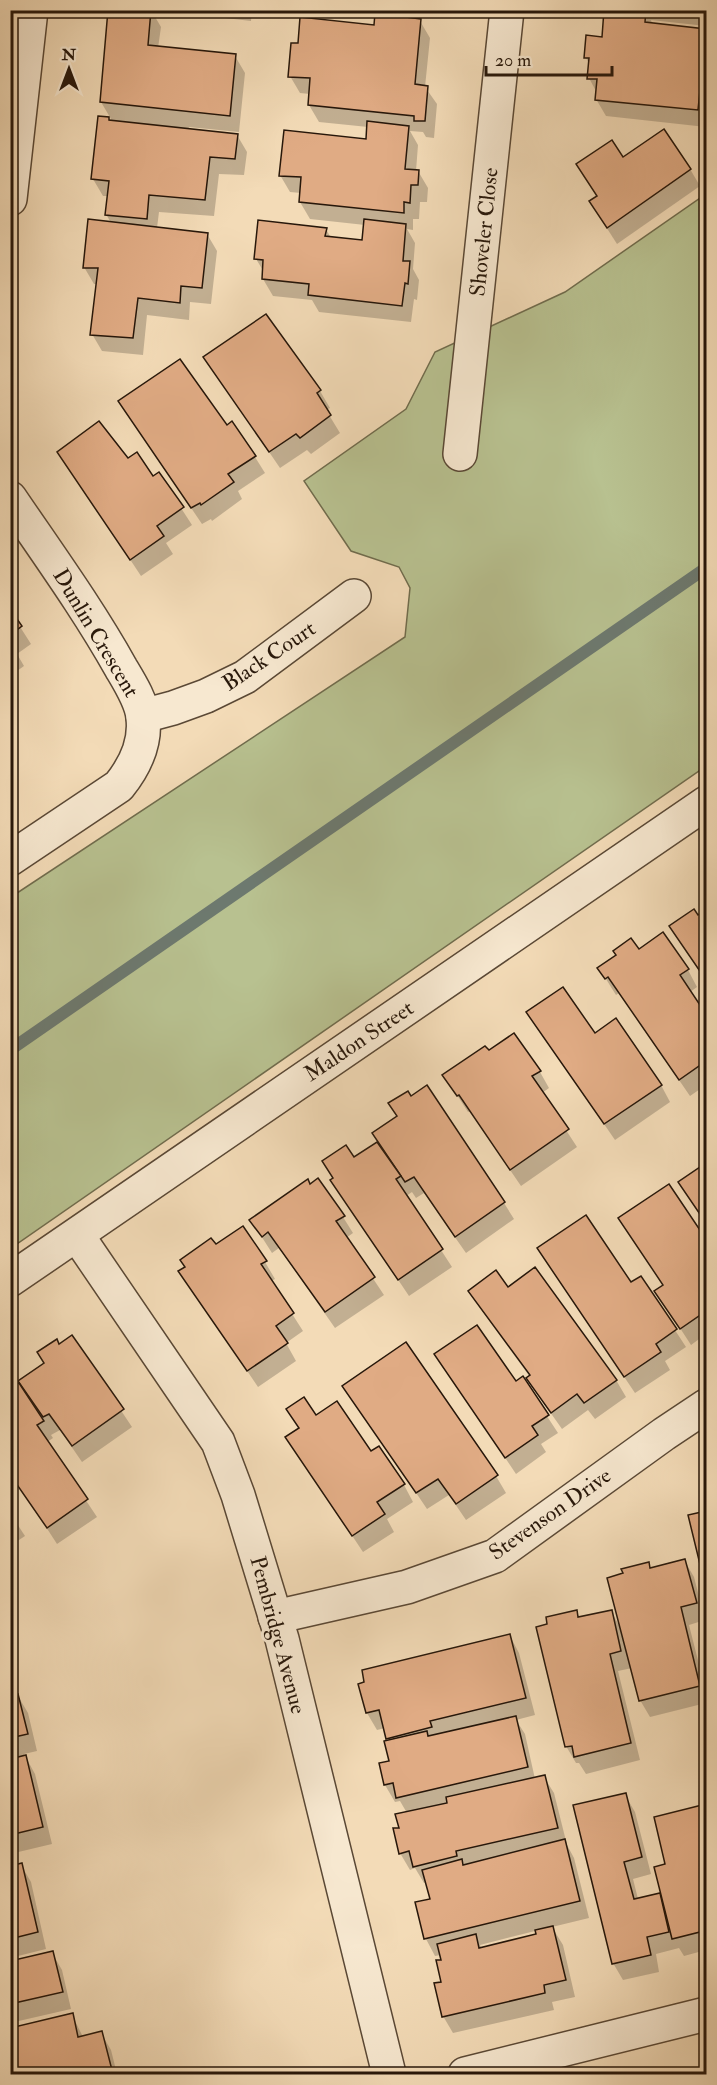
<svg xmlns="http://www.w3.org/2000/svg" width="717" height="2085" viewBox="0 0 717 2085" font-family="'IM FELL Double Pica',serif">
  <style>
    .green { fill: #b8c190; stroke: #706c4d; stroke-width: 1.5 }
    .shadow { fill: #0003; fill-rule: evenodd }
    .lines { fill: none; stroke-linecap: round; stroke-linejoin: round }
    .stream { stroke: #6d796f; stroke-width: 12 }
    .building { fill: #e0ab84; stroke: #27170a; stroke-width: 1.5 }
    .minor-casing { stroke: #5a4835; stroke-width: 36 }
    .minor { stroke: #f7e8d0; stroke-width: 33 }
    .labels { text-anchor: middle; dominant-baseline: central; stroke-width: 6; stroke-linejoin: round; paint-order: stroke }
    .street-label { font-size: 22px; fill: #27170a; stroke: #f7e8d0 }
  </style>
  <rect width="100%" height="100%" fill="#f3dbb7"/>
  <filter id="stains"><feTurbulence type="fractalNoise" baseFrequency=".00333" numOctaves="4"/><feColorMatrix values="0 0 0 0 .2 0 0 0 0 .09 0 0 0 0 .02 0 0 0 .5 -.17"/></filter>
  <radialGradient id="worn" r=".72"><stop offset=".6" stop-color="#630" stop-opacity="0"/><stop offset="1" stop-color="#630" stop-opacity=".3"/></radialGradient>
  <path class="green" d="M706 194V766L11 1248V897L405 637 410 588 399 567 351 551 304 481 406 409 435 352 565 292Z"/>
  <g class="shadow">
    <path d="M151 10 161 27 158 48 235 56 245 73 239 132 189 127 188 130 237 135 247 152 244 175 219 174 214 216 159 212 157 228 207 234 217 251 211 304 190 302 189 320 147 315 143 355 102 351 92 334 98 284H94L84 267 111 223 106 214 108 196H103L93 179 99 117 111 119 101 102Z"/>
    <path d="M156 10H252L251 21Z"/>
    <path d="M422 10H448V13Z"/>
    <path d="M600 10H706V26L651 20 653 25 706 30V127L606 116 596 99 597 93 589 78 590 65 586 58 587 36 603 39 605 19Z"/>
    <path d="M420 21 430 38 425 87 437 104 434 138 426 137 423 132 410 131 418 145 416 171H418L428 188 427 202H420L419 219H413V230L407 229 415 243 413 269 419 280 417 300 414 299 411 322 319 312 312 300 273 296 263 279 264 272 256 259 326 229 331 238 363 241 365 225 310 219 300 202 301 193 290 192 280 175 367 141 368 127 319 122 309 105 310 94 300 93 290 76 375 27Z"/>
    <path d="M623 160 690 169 700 186 617 244 601 219Z"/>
    <path d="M265 316 320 391 330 408 326 410 340 433 311 454 307 450 280 468 204 357Z"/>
    <path d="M130 418 226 427 255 457 265 473 238 491 242 499 212 521 211 519 202 524Z"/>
    <path d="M59 452 128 460 152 478 159 474 192 525 166 543 173 554 141 576Z"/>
    <path d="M10 611 31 644 17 654 24 666 10 676Z"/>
    <path d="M706 910V981L681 943 698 917Z"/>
    <path d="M638 951 688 970 697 987 690 992 706 1017V1085L690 1096 619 993 616 995 599 968Z"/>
    <path d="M528 1013 661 1085 670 1102 615 1140Z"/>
    <path d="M488 1053 540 1072 549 1088 542 1093 577 1147 521 1186 470 1111 468 1112 444 1075Z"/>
    <path d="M379 1143 504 1203 514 1219 466 1253 424 1193 416 1198 412 1192 406 1196 452 1267 409 1296 332 1181 354 1159Z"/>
    <path d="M706 1164V1223L680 1182Z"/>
    <path d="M669 1186 706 1241V1334L691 1345 656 1291 664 1286 620 1219Z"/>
    <path d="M343 1217 353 1233 346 1238 384 1295 335 1328 279 1248 272 1253 251 1220Z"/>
    <path d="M216 1246 265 1262 275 1279 271 1281 303 1331 286 1343 296 1361 258 1387 180 1272Z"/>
    <path d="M549 1265 631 1284 641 1278 686 1347 665 1361 670 1370 635 1393Z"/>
    <path d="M508 1289 616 1380 626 1397 595 1419 588 1410 562 1429 538 1395 528 1379 530 1377 480 1308 470 1291Z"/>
    <path d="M72 1337 132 1427 82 1462 60 1430 51 1435 53 1438 47 1442 97 1517 57 1544 13 1476 17 1474 12 1467 10 1469V1391L46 1364 59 1346Z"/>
    <path d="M436 1355 516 1383 522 1378 558 1433 541 1444 546 1452 516 1474Z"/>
    <path d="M344 1386 496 1476 506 1493 466 1520 449 1495 427 1509Z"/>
    <path d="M288 1410 316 1417 371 1453 404 1485 413 1502 387 1519 394 1532 363 1552 287 1438 300 1430Z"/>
    <path d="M10 1513 25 1536 10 1546Z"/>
    <path d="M706 1513V1583L690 1517Z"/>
    <path d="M684 1560 694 1577 705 1620 689 1625 706 1692V1703L650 1717 640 1700 632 1668 618 1671 640 1760 586 1774 579 1763H576L566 1746 549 1625 576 1611 580 1618 611 1611 620 1627 648 1564 651 1569Z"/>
    <path d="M510 1636 519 1653 535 1715 516 1720 525 1734 535 1779 544 1777 554 1793 567 1845 574 1858 589 1918 552 1927 563 1945 575 1997 552 2002 554 2010 453 2033 443 2016 441 1955 435 1956 426 1939 417 1903 432 1900 427 1882 424 1883 415 1868 410 1870 400 1853 401 1829 407 1813 400 1801 395 1802 385 1785 391 1762 389 1741 385 1728 377 1730 367 1713 360 1685ZM535 1931 538 1936 482 1949 480 1945Z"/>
    <path d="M10 1684 13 1697 18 1696 28 1713 37 1751 24 1754 35 1774 52 1844 10 1854Z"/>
    <path d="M625 1795 635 1812 651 1874 633 1879 638 1899 662 1893 667 1865 655 1818 706 1806V1950L684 1956 679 1948 656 1954 659 1972 623 1980 613 1963Z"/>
    <path d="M21 1865 31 1882 46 1949 10 1958V1868Z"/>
    <path d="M52 1953 62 1970 71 2009 10 2023V1963Z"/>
    <path d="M72 2015 83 2037 101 2033 111 2050 117 2074H10V2030Z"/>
  </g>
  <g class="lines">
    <path class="stream" d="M10 1050 706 568"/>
  </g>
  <g class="building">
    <path d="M108 10H151L148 45 236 54 230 116 100 102Z"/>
    <path d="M604 10H646L645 22 706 29V71H702L698 110 595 100 597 79H587L589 58H584L586 35 602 37Z"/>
    <path d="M375 13 421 19 415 84 428 86 425 121H414V116L308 105 310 78 288 77 291 43H298L300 17 374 25Z"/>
    <path d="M98 116 109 117V120L238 134 235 159 210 157 205 200 149 195 147 219 105 215 109 181 91 179Z"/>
    <path d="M367 121 409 126 405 169 419 170 418 185H411L410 203 404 202V213L299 202 301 177 279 176 284 130 366 139Z"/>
    <path d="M664 129 691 169 607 228 589 201 597 196 576 164 612 140 623 157Z"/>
    <path d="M88 219 208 233 202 288 181 286 180 303 138 298 133 338 90 335 98 268H83Z"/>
    <path d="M364 219 406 224 403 261H410L408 284 405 283 402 306 308 295 309 284 262 279 263 260 254 259 258 220 327 228 325 236 362 240Z"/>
    <path d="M266 314 321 390 317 393 331 415 300 438 296 434 269 452 203 357Z"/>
    <path d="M180 359 227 425 232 421 256 456 228 474 234 482 201 505 200 503 191 508 118 401Z"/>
    <path d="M99 421 128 458 137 452 153 476 159 472 184 507 157 526 164 536 130 560 57 452Z"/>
    <path d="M10 609 22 626 10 635Z"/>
    <path d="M694 909 698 915 706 909V980L669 926Z"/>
    <path d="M663 932 689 969 680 975 706 1014V1061L679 1080 608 977 605 979 597 968 616 955 613 951 631 938 639 949Z"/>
    <path d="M563 987 595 1033 616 1018 662 1085 604 1124 526 1012Z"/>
    <path d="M514 1033 541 1071 532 1076 569 1129 510 1170 459 1095 457 1096 442 1075 485 1046 489 1050Z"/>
    <path d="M427 1085 505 1202 455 1237 414 1177 405 1182 372 1133 397 1116 388 1103 408 1091 411 1096Z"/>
    <path d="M377 1142 401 1176 396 1179 443 1249 398 1280 330 1180 333 1178 322 1161 346 1145 354 1157Z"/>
    <path d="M706 1163V1223L678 1182Z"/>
    <path d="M318 1178 345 1216 336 1221 375 1277 325 1312 268 1232 262 1237 249 1220 308 1179 310 1184Z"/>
    <path d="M669 1184 706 1239V1311L680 1329 654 1291 663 1285 618 1218Z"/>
    <path d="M586 1215 631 1282 641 1276 677 1329 656 1344 661 1352 624 1377 537 1248Z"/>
    <path d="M243 1226 267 1261 261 1264 294 1313 276 1326 288 1343 247 1371 178 1271 185 1267 180 1260 211 1238 216 1244Z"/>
    <path d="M535 1267 617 1380 584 1403 577 1394 551 1413 526 1378 530 1375 468 1291 496 1270 508 1287Z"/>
    <path d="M477 1325 516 1381 523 1376 549 1415 532 1426 538 1435 505 1458 434 1354Z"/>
    <path d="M72 1335 124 1409 72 1446 49 1414 43 1417 18 1381 44 1363 37 1352 57 1339 59 1344Z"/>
    <path d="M406 1342 498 1475 456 1504 438 1479 416 1493 342 1386Z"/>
    <path d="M19 1383 44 1421 37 1425 88 1499 47 1528 11 1476 16 1473 10 1465V1389Z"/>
    <path d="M304 1397 316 1415 337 1401 371 1451 379 1446 405 1484 377 1502 385 1514 352 1536 285 1437 299 1428 286 1409Z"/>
    <path d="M706 1511V1589L688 1515Z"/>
    <path d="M685 1559 697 1603 681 1607 700 1686 639 1701 607 1578 623 1573 621 1569 649 1562 650 1568Z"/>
    <path d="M577 1610 578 1617 612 1610 621 1651 610 1654 631 1743 574 1757 572 1746 565 1747 536 1627 547 1624 546 1617Z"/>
    <path d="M510 1634 526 1698 430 1721 432 1727 386 1739 379 1710 366 1713 358 1684 364 1682 362 1670Z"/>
    <path d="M18 1694 28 1734 10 1738V1696Z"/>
    <path d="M516 1716 528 1767 396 1798 393 1783 384 1785 379 1763 389 1761 384 1741 427 1731 428 1736Z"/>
    <path d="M26 1755 43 1827 10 1835V1759Z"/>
    <path d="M545 1775 558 1828 456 1851 457 1856 413 1867 409 1851 399 1854 393 1828H399L395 1814 447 1803 446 1797Z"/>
    <path d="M626 1793 642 1857 624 1862 634 1899 660 1893 669 1932 647 1937 651 1955 612 1964 573 1805Z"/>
    <path d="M706 1804V1939L704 1931 672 1939 654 1867 665 1864 654 1817Z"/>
    <path d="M565 1839 580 1901 424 1939 415 1902 430 1899 422 1870 462 1859 463 1865Z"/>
    <path d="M22 1863 38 1932 10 1939V1866Z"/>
    <path d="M553 1926 566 1980 544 1985 545 1993 442 2017 434 1983 441 1982 436 1960H441L437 1944 476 1934 479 1948 536 1934 535 1930Z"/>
    <path d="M53 1951 63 1992 10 2004V1961Z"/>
    <path d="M73 2013 78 2037 102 2031 113 2074H10V2028Z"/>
  </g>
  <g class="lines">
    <g class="minor-casing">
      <g id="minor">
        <path d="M10 199 31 10"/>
        <path d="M460 454 507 10"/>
        <path d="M10 498C48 554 88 609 121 668 130 683 142 702 143 718 146 744 135 766 119 786L10 859"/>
        <path d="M143 716 173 708 206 696 245 677 354 596"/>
        <path d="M77 1235 218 1442 238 1495 282 1639 389 2074"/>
        <path d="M10 1280 706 803"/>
        <path d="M275 1617 407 1587 495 1556 664 1434 706 1406"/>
        <path d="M465 2074 706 2014"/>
      </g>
    </g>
    <use href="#minor" class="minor"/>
  </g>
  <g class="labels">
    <g class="street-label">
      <text transform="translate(484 232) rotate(-84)">Shoveler Close</text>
      <text transform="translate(96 633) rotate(59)">Dunlin Crescent</text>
      <text transform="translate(269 656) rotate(-34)">Black Court</text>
      <text transform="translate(359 1041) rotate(-34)">Maldon Street</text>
      <text transform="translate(550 1514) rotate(-35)">Stevenson Drive</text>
      <text transform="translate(278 1635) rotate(75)">Pembridge Avenue</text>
    </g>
  </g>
  <rect width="717" height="2085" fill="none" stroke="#f3dbb7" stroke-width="36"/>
  <rect x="12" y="12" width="693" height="2061" fill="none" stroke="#27170a" stroke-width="3"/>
  <rect x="18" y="18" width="681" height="2049" fill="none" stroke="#27170a" stroke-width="1.5"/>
  <g transform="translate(69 69)" stroke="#f7e8d0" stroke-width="4.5" paint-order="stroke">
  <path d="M0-4.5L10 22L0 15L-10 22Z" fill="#27170a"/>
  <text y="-9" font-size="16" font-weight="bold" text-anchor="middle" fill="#27170a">N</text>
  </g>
  <path d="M486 66v9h126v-9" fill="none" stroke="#27170a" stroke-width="3"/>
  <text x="495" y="66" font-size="18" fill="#27170a" stroke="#f7e8d0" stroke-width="4.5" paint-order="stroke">20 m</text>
  <rect width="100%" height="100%" filter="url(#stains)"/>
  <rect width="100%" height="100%" fill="url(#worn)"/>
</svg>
